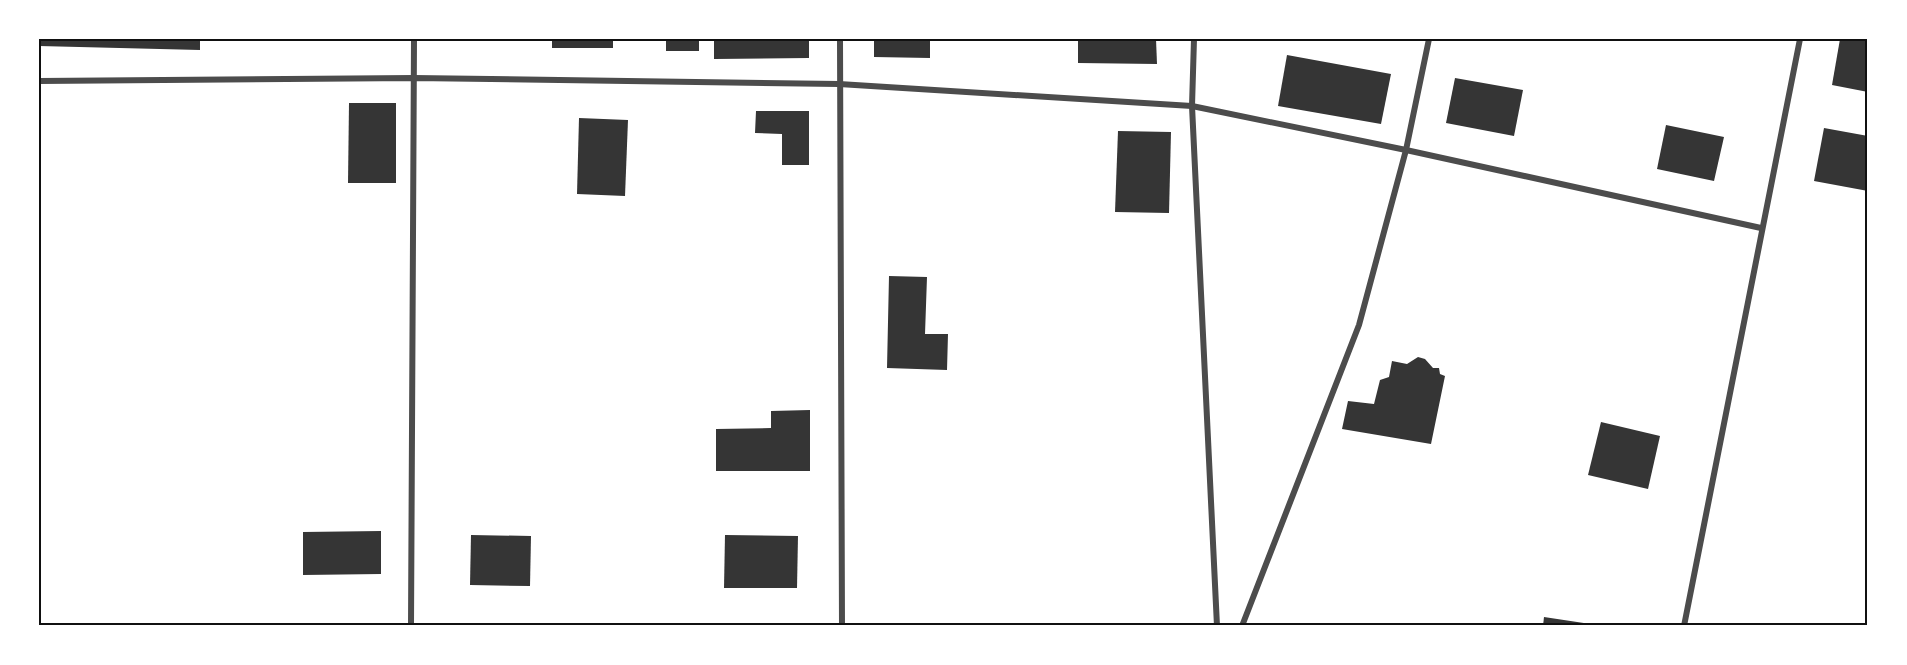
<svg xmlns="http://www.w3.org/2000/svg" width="1907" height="665" viewBox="0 0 1907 665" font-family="Commissioner,sans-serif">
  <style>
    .building { fill: #353535 }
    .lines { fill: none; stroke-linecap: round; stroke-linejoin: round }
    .minor { stroke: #4c4c4c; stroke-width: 6 }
    .neatline { fill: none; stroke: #111; stroke-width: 2 }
  </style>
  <rect width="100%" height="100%" fill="#fff"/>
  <g class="building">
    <path d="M39 39H200V50L39 46Z"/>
    <rect x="552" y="39" width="61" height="9"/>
    <rect x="666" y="39" width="33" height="12"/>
    <path d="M714 39H809V58L714 59Z"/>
    <path d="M874 39H930V58L874 57Z"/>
    <path d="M1078 39H1156L1157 64 1078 63Z"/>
    <path d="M1840 39H1868V92L1832 85Z"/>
    <path d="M1287 55 1391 74 1381 124 1278 106Z"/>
    <path d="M1455 78 1523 90 1514 136 1446 123Z"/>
    <path d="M349 103H396V183H348Z"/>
    <path d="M756 111H809V165H782V134L755 133Z"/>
    <path d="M579 118 628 120 625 196 577 194Z"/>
    <path d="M1666 125 1724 137 1714 181 1657 169Z"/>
    <path d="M1824 128 1868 136V191L1814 181Z"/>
    <path d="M1118 131 1171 132 1169 213 1115 212Z"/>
    <path d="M889 276 927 277 925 334H948L947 370 887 368Z"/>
    <path d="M1418 357 1425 359 1433 368H1439L1440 374 1445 376 1431 444 1342 429 1348 401 1374 404 1380 380 1389 377 1392 361 1407 364Z"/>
    <path d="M810 410V471H716V429L771 428V411Z"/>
    <path d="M1601 422 1660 436 1648 489 1588 475Z"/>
    <path d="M381 531V574L303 575V532Z"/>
    <path d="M471 535 531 536 530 586 470 585Z"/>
    <path d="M725 535 798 536 797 588H724Z"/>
    <path d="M1544 617 1597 625V626H1543Z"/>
  </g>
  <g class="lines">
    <g class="minor">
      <path d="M840 39 842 626"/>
      <path d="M1194 39 1192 106 1217 626"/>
      <path d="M39 81 414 78 839 84 1192 106 1406 150 1761 228"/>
      <path d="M411 626 414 39"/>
      <path d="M1242 626 1359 325 1406 150 1429 39"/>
      <path d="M1684 626 1800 39"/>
    </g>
  </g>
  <rect width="1907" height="665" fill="none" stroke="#ffffff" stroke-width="81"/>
  <rect x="40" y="40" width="1826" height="584" class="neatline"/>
</svg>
